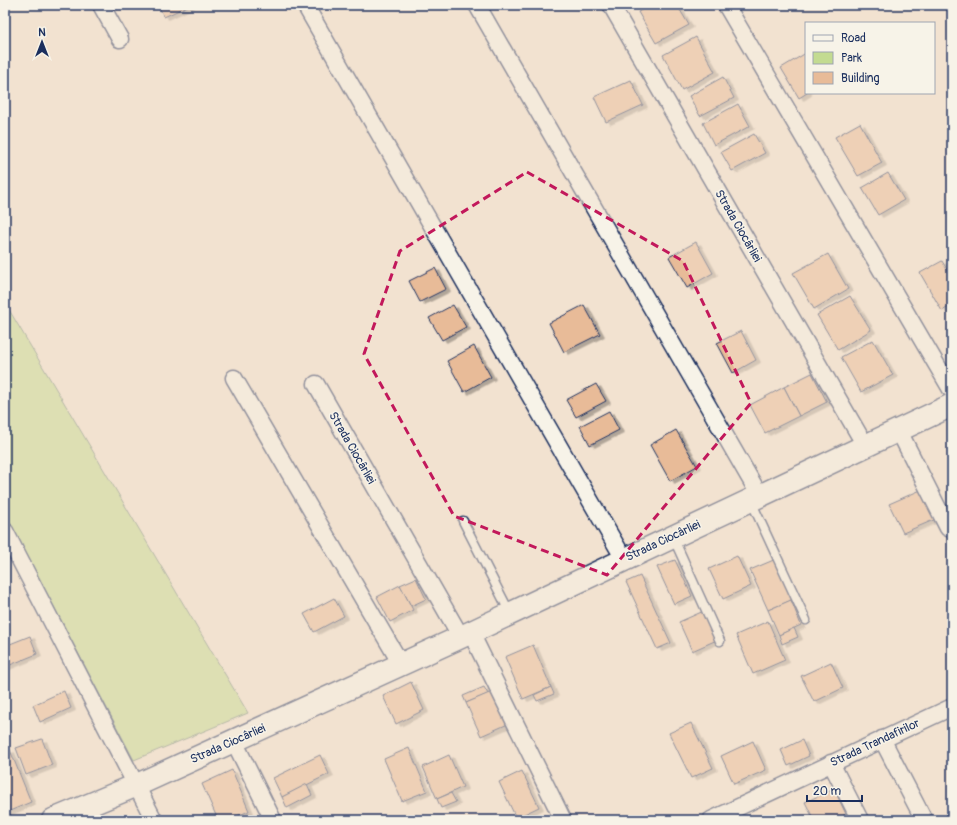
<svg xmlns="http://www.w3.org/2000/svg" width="957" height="825" viewBox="0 0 957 825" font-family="Pangolin,sans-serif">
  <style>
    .green { fill: #c3db91; stroke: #6f8578 }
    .building { fill: #e8bb98; stroke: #1b2f5e; filter: url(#shadow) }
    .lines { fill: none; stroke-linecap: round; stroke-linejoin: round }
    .lane-casing { stroke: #1b2f5e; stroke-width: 11 }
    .street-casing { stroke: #1b2f5e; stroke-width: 19 }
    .secondary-casing { stroke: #1b2f5e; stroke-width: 25 }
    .lane { stroke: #f7f3e8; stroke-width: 8 }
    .street { stroke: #f7f3e8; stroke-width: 16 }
    .secondary { stroke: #f7f3e8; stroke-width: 22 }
    .marked { fill: none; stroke: #c2185b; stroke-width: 3; stroke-dasharray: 8 5; stroke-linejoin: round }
    .labels { text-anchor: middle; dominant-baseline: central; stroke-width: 3; stroke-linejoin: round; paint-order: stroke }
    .street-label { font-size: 12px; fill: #1b2f5e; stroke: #f7f3e8 }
  </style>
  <defs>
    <filter id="shadow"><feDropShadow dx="4.5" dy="2.5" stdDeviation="0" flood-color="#0004"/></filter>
  </defs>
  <rect width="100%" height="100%" fill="#f2e2d0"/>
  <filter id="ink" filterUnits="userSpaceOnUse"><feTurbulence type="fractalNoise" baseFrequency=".025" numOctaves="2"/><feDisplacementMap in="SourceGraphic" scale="8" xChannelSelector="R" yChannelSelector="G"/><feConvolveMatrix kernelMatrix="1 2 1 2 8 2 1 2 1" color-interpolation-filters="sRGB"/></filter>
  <g filter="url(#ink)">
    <path class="green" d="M5 303 248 713 134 760 5 513Z"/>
    <g class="building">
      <path d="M158 5H190L164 17Z"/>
      <path d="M650 5H677L689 25 656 43 638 12Z"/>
      <path d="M696 37 715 72 682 90 663 55Z"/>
      <path d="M806 53 807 93 799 98 781 68Z"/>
      <path d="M723 77 734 98 700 116 689 96Z"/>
      <path d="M631 80 643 105 606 122 594 97Z"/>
      <path d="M738 104 750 126 714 145 703 123Z"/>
      <path d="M860 123 882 163 858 176 835 137Z"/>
      <path d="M754 134 765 153 732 171 721 152Z"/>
      <path d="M888 173 904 200 878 215 862 188Z"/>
      <path d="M696 242 713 273 687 288 669 257Z"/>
      <path d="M828 254 848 289 814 309 793 273Z"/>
      <path d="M942 261 952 278V305L942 311 920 273Z"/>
      <path d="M435 268 446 289 420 302 409 281Z"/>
      <path d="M850 296 871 330 838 350 817 315Z"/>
      <path d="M453 305 466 327 442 340 429 318Z"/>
      <path d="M584 305 600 334 564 352 549 323Z"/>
      <path d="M741 331 756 360 733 373 717 343Z"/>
      <path d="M873 340 893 375 861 392 841 357Z"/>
      <path d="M474 346 491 377 464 392 447 361Z"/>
      <path d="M812 373 827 402 799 416 784 387Z"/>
      <path d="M596 384 606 401 576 417 566 400Z"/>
      <path d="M784 387 799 416 765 433 750 405Z"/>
      <path d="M609 411 619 430 590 445 580 426Z"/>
      <path d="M676 430 697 466 670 481 650 445Z"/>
      <path d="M923 489 936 519 903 533 889 504Z"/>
      <path d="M737 556 751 586 723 599 709 569Z"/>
      <path d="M776 559 794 599 768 610 750 570Z"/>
      <path d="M675 560 692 596 674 604 657 567Z"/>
      <path d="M640 576 671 643 657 649 626 582Z"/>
      <path d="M416 578 426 599 411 606 400 585Z"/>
      <path d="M400 585 413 610 390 622 377 597Z"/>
      <path d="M334 598 344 616 314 632 304 614Z"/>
      <path d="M791 600 801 625 779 635 768 610Z"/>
      <path d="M706 610 719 639 692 651 679 622Z"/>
      <path d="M768 621 785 660 753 674 736 635Z"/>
      <path d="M794 628 798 637 782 644 779 635Z"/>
      <path d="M30 636 37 654 5 667V646Z"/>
      <path d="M533 645 551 687 523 699 505 657Z"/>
      <path d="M831 662 843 688 814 702 801 676Z"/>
      <path d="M411 682 424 710 396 724 383 696Z"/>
      <path d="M484 687 488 694 466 703 463 696Z"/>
      <path d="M551 687 554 694 537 701 534 695Z"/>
      <path d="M64 691 71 708 40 722 33 705Z"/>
      <path d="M494 691 508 724 481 736 466 703Z"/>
      <path d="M691 723 713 768 691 778 669 733Z"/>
      <path d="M42 739 52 765 26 775 16 748Z"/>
      <path d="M802 740 809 756 788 766 781 750Z"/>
      <path d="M753 741 766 770 734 784 721 756Z"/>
      <path d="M409 748 427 791 402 801 384 759Z"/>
      <path d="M10 750 31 802 5 813V752Z"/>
      <path d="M320 755 329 774 282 797 273 778Z"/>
      <path d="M449 755 463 787 437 799 423 767Z"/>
      <path d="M232 770 249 811 227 820H218L202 784Z"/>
      <path d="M522 771 539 807 516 818 499 782Z"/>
      <path d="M307 784 312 795 287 808 282 797Z"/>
      <path d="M834 789 846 814 834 820H814L805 802Z"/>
      <path d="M451 793 456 802 441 808 437 799Z"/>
    </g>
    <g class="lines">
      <g class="lane-casing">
        <g id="lane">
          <path d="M751 501 806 620"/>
          <path d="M463 521 510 613"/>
          <path d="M673 537 720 641"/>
        </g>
      </g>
      <g class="street-casing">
        <g id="street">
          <path d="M101 5 120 39"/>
          <path d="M305 5 624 559"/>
          <path d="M477 5 760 496"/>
          <path d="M611 5 866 447"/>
          <path d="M726 5 952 391"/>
          <path d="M234 378 401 664"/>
          <path d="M316 384 461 637"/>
          <path d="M899 431 948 528"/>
          <path d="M5 531 154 820"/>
          <path d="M471 633 563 820"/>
          <path d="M882 739 924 820"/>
          <path d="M234 741 273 820"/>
          <path d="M831 763 860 820"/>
          <path d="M711 820 952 707"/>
        </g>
      </g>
      <g class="secondary-casing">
        <path id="secondary" d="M53 820 137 785 461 637 952 405"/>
      </g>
      <use href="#lane" class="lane"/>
      <use href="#street" class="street"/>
      <use href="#secondary" class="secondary"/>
    </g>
  </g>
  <path d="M0 0H957V825H0ZM527 172 683 261 751 403 607 575 454 516 364 354 400 251Z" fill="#f2e2d0" fill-opacity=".55" fill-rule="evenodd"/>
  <path class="marked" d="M527 172 683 261 751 403 607 575 454 516 364 354 400 251Z"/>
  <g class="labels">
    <g class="street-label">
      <text transform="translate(738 226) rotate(60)">Strada Ciocârliei</text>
      <text transform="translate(352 448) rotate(60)">Strada Ciocârliei</text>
      <text transform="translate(663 541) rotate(-25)">Strada Ciocârliei</text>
      <text transform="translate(875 743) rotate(-25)">Strada Trandafirilor</text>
      <text transform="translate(228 744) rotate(-24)">Strada Ciocârliei</text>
    </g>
  </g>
  <rect width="957" height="825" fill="none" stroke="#f7f3e8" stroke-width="20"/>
  <rect x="10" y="10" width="937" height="805" fill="none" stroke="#1b2f5e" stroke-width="1.5" filter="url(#ink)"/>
  <rect x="805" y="22" width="130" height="72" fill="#f7f3e8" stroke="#9fa5b1"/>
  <rect x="813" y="35" width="20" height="6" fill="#f7f3e8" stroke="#9fa5b1"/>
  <text x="841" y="42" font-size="12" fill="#1b2f5e">Road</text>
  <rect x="813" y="52" width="20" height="12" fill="#c3db91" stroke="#9fa5b1"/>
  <text x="841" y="62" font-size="12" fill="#1b2f5e">Park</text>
  <rect x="813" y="72" width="20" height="12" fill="#e8bb98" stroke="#9fa5b1"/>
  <text x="841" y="82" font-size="12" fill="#1b2f5e">Building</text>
  <g transform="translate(42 42)" stroke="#f7f3e8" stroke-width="3" paint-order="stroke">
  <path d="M0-3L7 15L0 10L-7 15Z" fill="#1b2f5e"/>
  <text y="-6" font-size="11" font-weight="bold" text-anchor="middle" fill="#1b2f5e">N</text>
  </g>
  <path d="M807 795v6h55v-6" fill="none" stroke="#1b2f5e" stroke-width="2"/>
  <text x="813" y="795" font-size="12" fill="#1b2f5e" stroke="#f7f3e8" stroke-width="3" paint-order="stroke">20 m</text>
</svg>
